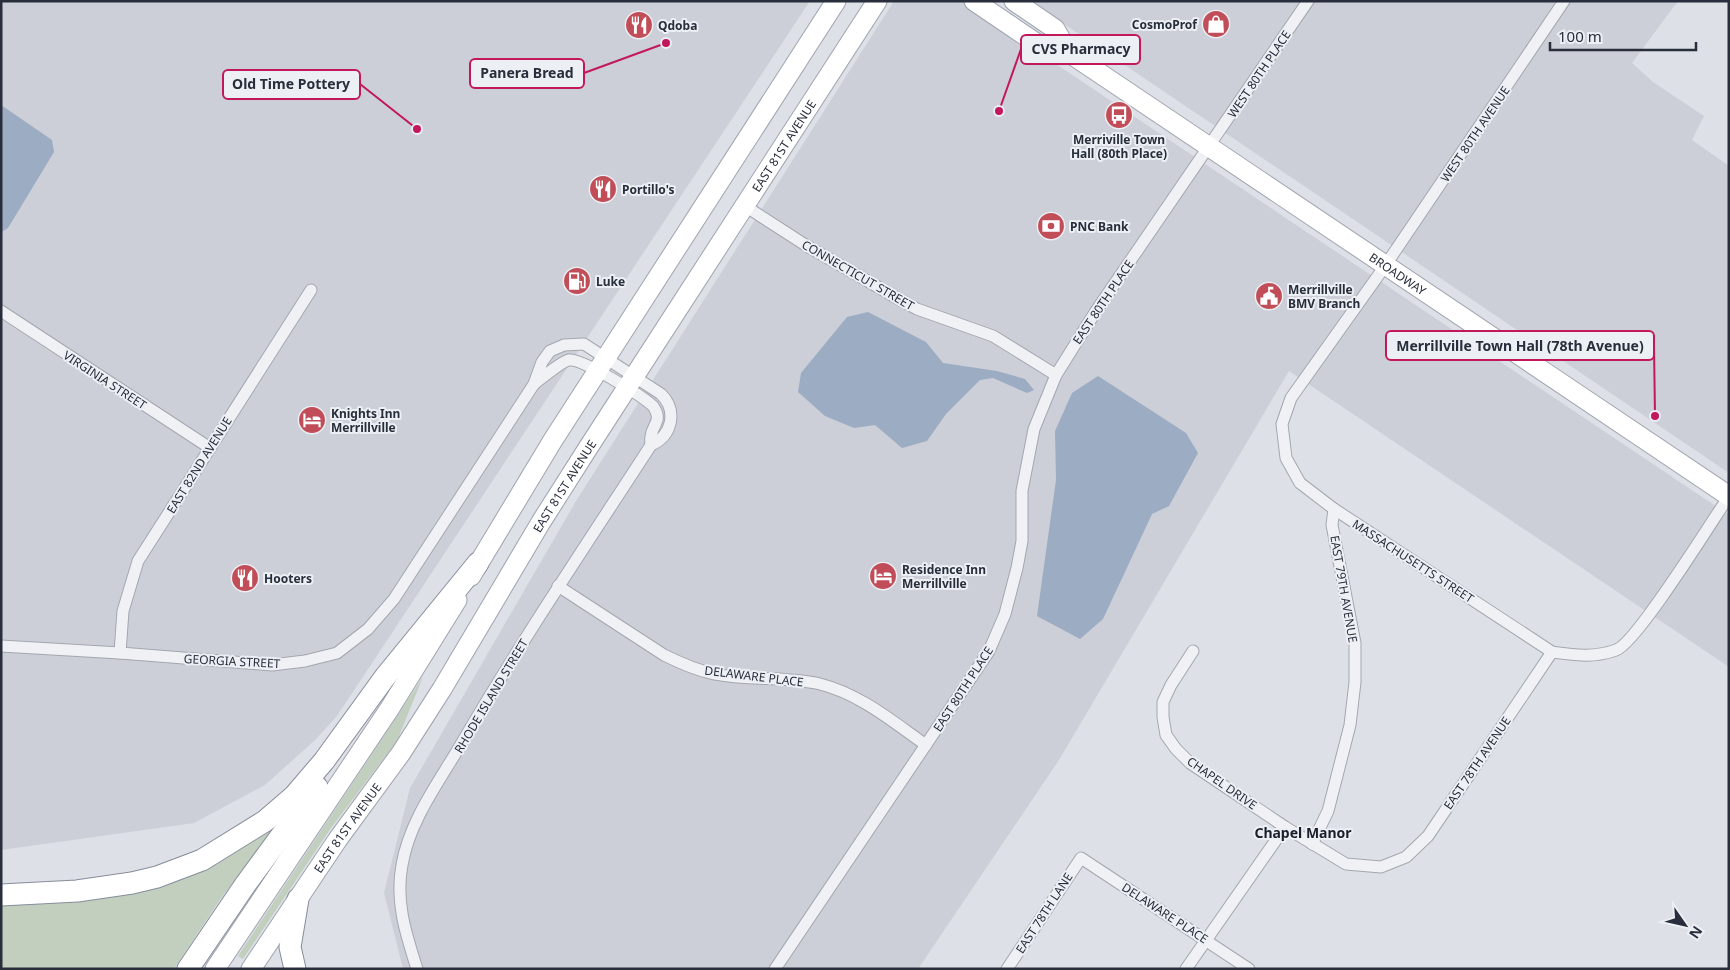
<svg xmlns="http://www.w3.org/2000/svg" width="1730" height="970" viewBox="0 0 1730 970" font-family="'Noto Sans',sans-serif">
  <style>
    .built { fill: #cccfd7 }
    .green { fill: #c2cfbf }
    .water { fill: #9bacc3 }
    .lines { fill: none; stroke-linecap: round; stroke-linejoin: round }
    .minor-casing { stroke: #a3a7af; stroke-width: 13 }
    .primary-casing { stroke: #9ea4b0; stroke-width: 21 }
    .motorway-casing { stroke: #868d9b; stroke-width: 23 }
    .minor { stroke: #f0f1f4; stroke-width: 11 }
    .primary { stroke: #fff; stroke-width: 19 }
    .motorway { stroke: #fff; stroke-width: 21 }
    .labels { text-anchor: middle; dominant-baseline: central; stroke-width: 4; stroke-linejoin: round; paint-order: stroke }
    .poi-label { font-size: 12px; font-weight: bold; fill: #282e3b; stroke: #eceff4; text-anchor: start }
    .street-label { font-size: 12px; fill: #282e3b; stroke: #eceff4 }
    .neighbourhood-label { font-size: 14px; font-weight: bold; fill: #1b1f2b; stroke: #eceff4 }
    .leader { fill: none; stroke: #c2185b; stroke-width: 2 }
    .callout-dot { fill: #c2185b; stroke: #eceff4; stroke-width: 2 }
    .callout { fill: #eceff4; stroke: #c2185b; stroke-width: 2 }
    .callout-label { font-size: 14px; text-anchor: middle; font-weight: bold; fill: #282e3b }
  </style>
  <rect width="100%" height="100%" fill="#dde0e6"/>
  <g class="built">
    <path d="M1 1H810L337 716 315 740 265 785 194 823 1 850Z"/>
    <path d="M894 1H962L1729 515V667L1289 371 1059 760 918 969H403L384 893 410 788 576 501Z"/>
    <path d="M1030 1H1678L1632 63 1653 82 1704 116 1692 140 1729 166V473Z"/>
  </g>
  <g class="green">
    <path d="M423 677 397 741 331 828 243 959 238 956Z"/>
    <path d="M267 827 271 832 219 901 174 969H1V902L91 895Z"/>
  </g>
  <g class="water">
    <path d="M1 105 52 140 54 152 8 228 1 232Z"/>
    <path d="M868 312 926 342 943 363 997 371 1025 379 1034 390 1027 393 993 378 980 380 946 414 927 441 902 448 875 425 854 428 825 416 798 392 801 373 847 317Z"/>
    <path d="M1098 376 1186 433 1198 453 1169 506 1152 514 1103 619 1080 639 1037 616 1056 480 1055 431 1072 393Z"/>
  </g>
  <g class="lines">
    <g class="minor-casing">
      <g id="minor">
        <path d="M745 206 807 246 904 302 917 309 993 336 1056 375"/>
        <path d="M1 311 210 448"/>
        <path d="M534 384C542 378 562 361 569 360 582 358 642 396 653 406 663 421 653 423 651 436 650 439 651 442 651 445"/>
        <path d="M558 586 664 655C680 663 696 670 714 674 749 681 785 676 820 684 860 694 893 722 926 745"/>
        <path d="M1 646 120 653 272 665 305 661 337 653 368 629 394 599 534 384 542 362 550 351 564 345 584 344 661 394C678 411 672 436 651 445 586 545 520 643 460 746 438 783 409 822 402 865 395 902 406 934 417 969"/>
        <path d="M1193 651 1171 685 1163 702V717L1166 735 1176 749 1190 763 1285 827 1346 864 1381 867 1406 857 1428 836 1552 652C1574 655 1595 658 1616 650 1636 644 1712 521 1729 496"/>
        <path d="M1552 652 1334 509 1300 483 1286 458 1282 424 1291 398 1385 266 1564 1"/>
        <path d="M120 653 123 611 138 561 311 290"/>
        <path d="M1312 844 1328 811 1350 725 1355 682V643L1332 525 1334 509"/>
        <path d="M775 969 989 651 1005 614 1017 568 1022 541V491L1034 429 1056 375 1096 311 1308 1"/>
        <path d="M1007 969 1081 858 1249 969"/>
        <path d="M1186 969 1285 827"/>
      </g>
    </g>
    <g class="primary-casing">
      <g id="primary">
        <path id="s1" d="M974 1 1042 47 1068 52 1729 496"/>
        <path d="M1014 1 1055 29 1068 52"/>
        <path d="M471 576 553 440 836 1"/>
        <path d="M215 969 390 708 457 600"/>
        <path id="s2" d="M251 969 338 839 401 753 442 689 541 522 588 448 877 1"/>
      </g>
    </g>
    <g class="motorway-casing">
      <g id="motorway">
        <path d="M1 895 77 891 132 883 157 877 202 860 265 821 294 796 324 761 385 677 478 563"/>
        <path d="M188 969 245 885 317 787"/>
        <path d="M295 969 290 947 298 899"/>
      </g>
    </g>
    <use href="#minor" class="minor"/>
    <use href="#primary" class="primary"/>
    <use href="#motorway" class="motorway"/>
  </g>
  <defs>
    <g id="shop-disc" transform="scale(1.4375)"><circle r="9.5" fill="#c04d58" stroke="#eceff4"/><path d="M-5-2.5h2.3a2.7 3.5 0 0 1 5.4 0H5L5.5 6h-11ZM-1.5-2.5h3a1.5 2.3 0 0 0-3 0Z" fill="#fff"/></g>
    <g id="restaurant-disc" transform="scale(1.4375)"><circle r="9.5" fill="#c04d58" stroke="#eceff4"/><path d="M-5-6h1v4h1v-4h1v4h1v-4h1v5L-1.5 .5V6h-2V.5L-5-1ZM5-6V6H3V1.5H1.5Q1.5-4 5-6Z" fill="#fff"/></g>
    <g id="bus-disc" transform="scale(1.4375)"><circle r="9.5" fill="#c04d58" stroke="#eceff4"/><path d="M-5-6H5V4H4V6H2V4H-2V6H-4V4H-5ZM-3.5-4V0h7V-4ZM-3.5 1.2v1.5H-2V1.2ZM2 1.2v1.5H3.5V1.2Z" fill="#fff"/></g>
    <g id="bank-disc" transform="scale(1.4375)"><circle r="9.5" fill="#c04d58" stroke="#eceff4"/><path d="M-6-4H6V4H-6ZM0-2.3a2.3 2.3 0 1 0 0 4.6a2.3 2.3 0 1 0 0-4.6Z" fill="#fff"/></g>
    <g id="fuel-disc" transform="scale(1.4375)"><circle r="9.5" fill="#c04d58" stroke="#eceff4"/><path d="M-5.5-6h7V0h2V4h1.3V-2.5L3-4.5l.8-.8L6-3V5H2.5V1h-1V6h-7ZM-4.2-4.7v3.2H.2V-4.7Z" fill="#fff"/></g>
    <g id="civic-disc" transform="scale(1.4375)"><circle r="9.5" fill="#c04d58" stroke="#eceff4"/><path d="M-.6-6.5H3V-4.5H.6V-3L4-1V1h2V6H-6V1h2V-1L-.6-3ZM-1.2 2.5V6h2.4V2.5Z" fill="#fff"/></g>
    <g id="hotel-disc" transform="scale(1.4375)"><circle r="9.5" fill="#c04d58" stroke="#eceff4"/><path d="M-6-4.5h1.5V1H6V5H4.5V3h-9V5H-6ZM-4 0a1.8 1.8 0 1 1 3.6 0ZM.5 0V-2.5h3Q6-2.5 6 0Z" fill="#fff"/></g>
  </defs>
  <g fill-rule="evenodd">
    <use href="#shop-disc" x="1216" y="24"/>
    <use href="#restaurant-disc" x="639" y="25"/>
    <use href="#bus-disc" x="1119" y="115"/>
    <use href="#restaurant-disc" x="603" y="189"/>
    <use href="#bank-disc" x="1051" y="226"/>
    <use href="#fuel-disc" x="577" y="281"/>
    <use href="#civic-disc" x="1269" y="296"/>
    <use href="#hotel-disc" x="312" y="420"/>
    <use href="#hotel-disc" x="883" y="576"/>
    <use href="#restaurant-disc" x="245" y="578"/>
  </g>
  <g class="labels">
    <g class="poi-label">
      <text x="1197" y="24" text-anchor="end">CosmoProf</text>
      <text x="658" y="25">Qdoba</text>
      <text x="1119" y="139" text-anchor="middle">Merriville Town<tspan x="1119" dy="14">Hall (80th Place)</tspan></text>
      <text x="622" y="189">Portillo's</text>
      <text x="1070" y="226">PNC Bank</text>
      <text x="596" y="281">Luke</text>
      <text x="1288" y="289">Merrillville<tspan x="1288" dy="14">BMV Branch</tspan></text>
      <text x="331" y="413">Knights Inn<tspan x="331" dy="14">Merrillville</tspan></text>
      <text x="902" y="569">Residence Inn<tspan x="902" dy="14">Merrillville</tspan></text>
      <text x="264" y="578">Hooters</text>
    </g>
    <g class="street-label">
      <text transform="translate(1259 74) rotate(-56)">WEST 80TH PLACE</text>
      <text transform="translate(1475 134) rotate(-56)">WEST 80TH AVENUE</text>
      <text stroke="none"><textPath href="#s2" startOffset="981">EAST 81ST AVENUE</textPath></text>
      <text stroke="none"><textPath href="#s1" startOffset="506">BROADWAY</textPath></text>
      <text transform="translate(858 275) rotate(30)">CONNECTICUT STREET</text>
      <text transform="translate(1103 302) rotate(-56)">EAST 80TH PLACE</text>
      <text transform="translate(105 380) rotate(33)">VIRGINIA STREET</text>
      <text transform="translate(199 465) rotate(-58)">EAST 82ND AVENUE</text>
      <text stroke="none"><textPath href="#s2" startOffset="576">EAST 81ST AVENUE</textPath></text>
      <text transform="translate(1413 561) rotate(33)">MASSACHUSETTS STREET</text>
      <text transform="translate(1344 589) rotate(80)">EAST 79TH AVENUE</text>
      <text transform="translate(232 661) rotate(3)">GEORGIA STREET</text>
      <text transform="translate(754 676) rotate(7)">DELAWARE PLACE</text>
      <text transform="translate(963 689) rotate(-57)">EAST 80TH PLACE</text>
      <text transform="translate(491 696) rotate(-59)">RHODE ISLAND STREET</text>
      <text transform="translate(1477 763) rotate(-56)">EAST 78TH AVENUE</text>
      <text transform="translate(1222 783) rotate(35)">CHAPEL DRIVE</text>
      <text stroke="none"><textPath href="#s2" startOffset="171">EAST 81ST AVENUE</textPath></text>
      <text transform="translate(1044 913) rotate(-57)">EAST 78TH LANE</text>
      <text transform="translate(1165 913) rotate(33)">DELAWARE PLACE</text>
    </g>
    <g class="neighbourhood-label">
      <text x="1303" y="832">Chapel Manor</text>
    </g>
  </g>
  <path class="leader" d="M999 111L1021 49M666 43L584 73M417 129L360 84M1655 416L1654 346"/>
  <g class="callout-dot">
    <circle cx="999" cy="111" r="5"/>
    <circle cx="666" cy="43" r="5"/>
    <circle cx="417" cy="129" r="5"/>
    <circle cx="1655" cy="416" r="5"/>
  </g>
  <g class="callout">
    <rect x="1021" y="35" width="119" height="29" rx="5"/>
    <rect x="470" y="59" width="114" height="29" rx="5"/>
    <rect x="223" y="70" width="137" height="29" rx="5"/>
    <rect x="1386" y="331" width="268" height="29" rx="5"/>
  </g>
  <g class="callout-label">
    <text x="1081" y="54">CVS Pharmacy</text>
    <text x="527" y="78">Panera Bread</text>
    <text x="291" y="89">Old Time Pottery</text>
    <text x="1520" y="351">Merrillville Town Hall (78th Avenue)</text>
  </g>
  <rect width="1730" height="970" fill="none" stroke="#282e3b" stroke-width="5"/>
  <g transform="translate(1685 925) rotate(124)" stroke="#eceff4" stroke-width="4" paint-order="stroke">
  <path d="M0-4L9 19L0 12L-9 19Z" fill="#282e3b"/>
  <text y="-8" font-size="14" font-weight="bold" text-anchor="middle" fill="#282e3b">N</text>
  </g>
  <path d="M1550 42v8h146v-8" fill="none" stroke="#282e3b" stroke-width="2.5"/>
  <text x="1558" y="42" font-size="15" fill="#282e3b" stroke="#eceff4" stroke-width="4" paint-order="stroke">100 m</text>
</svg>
